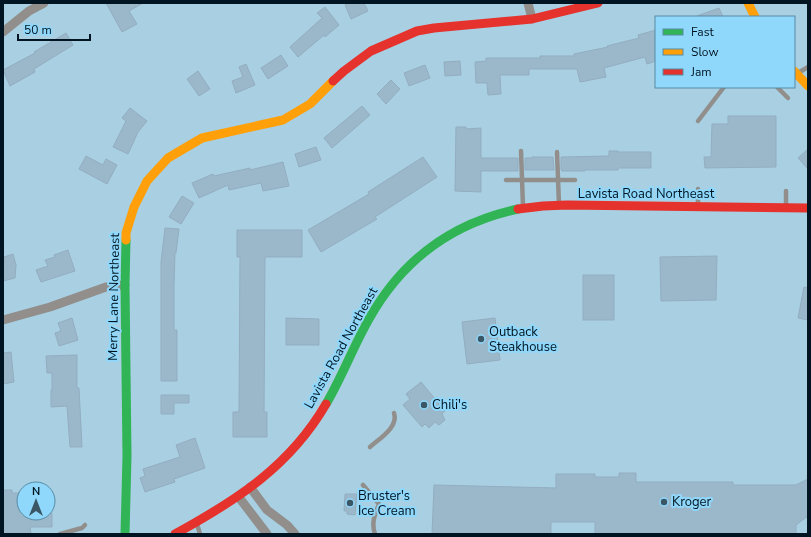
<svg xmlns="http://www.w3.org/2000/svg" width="811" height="537" viewBox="0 0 811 537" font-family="'Nunito Sans',sans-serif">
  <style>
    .building { fill: #9bb8cb; stroke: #93adbf }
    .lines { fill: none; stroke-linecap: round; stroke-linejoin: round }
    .lane { stroke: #918e8b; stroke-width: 4.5 }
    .street { stroke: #918e8b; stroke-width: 9 }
    .fast { stroke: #30b455; stroke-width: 9 }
    .slow { stroke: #ff9f0a; stroke-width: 9 }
    .jam { stroke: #e5322d; stroke-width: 9 }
    .poi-dot { fill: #3b5665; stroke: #90d8fb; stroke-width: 1.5 }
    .labels { text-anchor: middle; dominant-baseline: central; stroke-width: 4; stroke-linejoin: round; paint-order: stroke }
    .street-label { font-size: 13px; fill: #001521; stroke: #90d8fb }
    .poi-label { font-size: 13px; fill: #001521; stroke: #90d8fb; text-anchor: start }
  </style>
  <rect width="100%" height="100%" fill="#a8d0e2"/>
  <g class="building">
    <path d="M106 3H143L129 11 137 24 122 32Z"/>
    <path d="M350 3H364L368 11 351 19 345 5Z"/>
    <path d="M325 7 339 25 325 37 324 35 298 57 290 47 322 18 317 13Z"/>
    <path d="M719 8 723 17H698L697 16Z"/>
    <path d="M656 30V61L647 64 645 57 604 68 606 77 580 82 577 69H529V75H500L501 94 488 95 487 83H476L475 62 486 61V58H540V56H574V54L608 47 607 46 639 38 638 35Z"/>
    <path d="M66 33 73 45 34 69 35 72 10 86 3 70 35 53 34 52Z"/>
    <path d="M281 55 288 66 268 79 261 68Z"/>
    <path d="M460 61 461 75 445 76 444 62Z"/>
    <path d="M246 64 255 85 236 93 232 81 243 77 239 67Z"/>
    <path d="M425 65 430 78 409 86 404 73Z"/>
    <path d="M198 71 210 89 199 96 187 79Z"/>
    <path d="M391 80 400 89 386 104 377 94Z"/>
    <path d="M362 106 370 115 332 148 324 138Z"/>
    <path d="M130 108 147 121 138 132 128 154 113 147 126 121 122 118Z"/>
    <path d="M728 116H776V167L705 168 704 157H711L712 124H728Z"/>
    <path d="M456 127H466V129L481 128V158H518V171H481V192L455 191Z"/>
    <path d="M316 147 321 160 299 167 295 154Z"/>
    <path d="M808 149V169L798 158Z"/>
    <path d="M609 151H618V152H651V168H618V170H585V171H562L561 170V157L609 156Z"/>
    <path d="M86 156 103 165 106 159 117 165 107 184 79 169Z"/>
    <path d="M423 157 437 177 375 217 377 219 321 252 308 230 369 194 368 192Z"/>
    <path d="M532 157H553L554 170H525V158H532Z"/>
    <path d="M283 162 289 186 263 191 261 183 229 190 228 185 199 198 192 183 213 174 214 176 250 168V170Z"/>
    <path d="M182 196 194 203 181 224 169 217Z"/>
    <path d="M165 228 179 229 176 253H175L174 285V330H177V381H161V262Z"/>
    <path d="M237 230H302V257H265L264 412H267V437H233V412H239L240 257H237Z"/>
    <path d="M68 250 75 271 41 282 36 270 48 266 45 260 55 257 54 255Z"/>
    <path d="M13 254 16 265 15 278 3 281 4 257Z"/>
    <path d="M717 256 716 300 661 301 660 257Z"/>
    <rect x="583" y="275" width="31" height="45"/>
    <path d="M804 287 808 288V320L798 318Z"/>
    <path d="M72 318 78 340 59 346 55 333 61 331 58 323Z"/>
    <path d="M286 318 319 319V345H286Z"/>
    <path d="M495 318 500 360 467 364 462 322Z"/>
    <path d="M11 352 14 382 3 384V353Z"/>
    <path d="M77 355V388H79L82 447H70L67 406 51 407V390H52V373H47L46 356Z"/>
    <path d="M421 382 445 411 442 414 445 420 439 425 435 422 429 428 425 424 422 427 403 405 410 399 406 394Z"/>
    <path d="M161 395H189V403H174V414H161Z"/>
    <path d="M195 438 205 468 174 479 175 482 145 492 140 478 145 476 143 469 180 457 176 445Z"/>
    <path d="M619 473H636V482H733V485H796L808 479V516L796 525V534H595V522H551V534H432L434 485 556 488V474H595V477H619Z"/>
    <path d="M3 490H12V493H24V513H52V527H30L31 534H3Z"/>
    <path d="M345 494H357L355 515 347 514V511H344Z"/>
  </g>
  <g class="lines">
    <g class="lane">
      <path d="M798 73 808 67"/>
      <path d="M777 87 788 98"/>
      <path d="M698 121 724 87"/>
      <path d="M521 151 523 207"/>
      <path d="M557 152 559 205"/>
      <path d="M506 180H575"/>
      <path d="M786 191V206"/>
      <path d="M698 205V189"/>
      <path d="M370 447C379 439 399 427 394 413"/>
      <path d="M363 485 379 504C375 514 371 523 375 534"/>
      <path d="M197 524 200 534"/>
      <path d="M60 534 82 528 85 525"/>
    </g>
    <g class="street">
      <path d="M528 3 532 19"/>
      <path d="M3 32 29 11 44 3"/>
      <path d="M3 320 50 307 106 287 125 285"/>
      <path d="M250 487 267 510 287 525 295 534"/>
      <path d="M238 496 267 534"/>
    </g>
    <g class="fast">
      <path d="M326 404C342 377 353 347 369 319 402 260 452 223 518 209"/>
      <path d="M125 534 127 456 125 285 126 240"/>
    </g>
    <g class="slow">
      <path d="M748 3 755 17"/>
      <path d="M794 71 808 86"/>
      <path d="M126 240V233L134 207 147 181 168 158 202 138 283 120 310 104 333 81"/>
    </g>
    <g class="jam">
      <path d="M333 81 344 71 371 51 417 31 434 28 532 19 598 3"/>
      <path d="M518 209 543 206 567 205 808 208"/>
      <path d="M175 534C237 500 290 466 326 404"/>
    </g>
  </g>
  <g class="poi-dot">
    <circle cx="481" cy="339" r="4"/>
    <circle cx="424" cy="405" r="4"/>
    <circle cx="664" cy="502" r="4"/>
    <circle cx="350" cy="503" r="4"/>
  </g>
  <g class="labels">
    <g class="street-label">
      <text x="646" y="194">Lavista Road Northeast</text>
      <text transform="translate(114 297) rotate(-89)">Merry Lane Northeast</text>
      <text transform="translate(341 348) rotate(-61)">Lavista Road Northeast</text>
    </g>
    <g class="poi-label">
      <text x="489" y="332">Outback<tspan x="489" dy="15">Steakhouse</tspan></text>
      <text x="432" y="405">Chili's</text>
      <text x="358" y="496">Bruster's<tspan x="358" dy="15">Ice Cream</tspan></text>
      <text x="672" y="502">Kroger</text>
    </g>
  </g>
  <rect width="811" height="537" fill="none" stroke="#001521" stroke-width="8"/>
  <rect x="655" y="16" width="140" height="72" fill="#90d8fb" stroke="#568aa4"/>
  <rect x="663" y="29" width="20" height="6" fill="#30b455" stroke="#568aa4"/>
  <text x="691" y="36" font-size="12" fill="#001521">Fast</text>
  <rect x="663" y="49" width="20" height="6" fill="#ff9f0a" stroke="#568aa4"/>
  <text x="691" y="56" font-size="12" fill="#001521">Slow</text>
  <rect x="663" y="69" width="20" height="6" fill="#e5322d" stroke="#568aa4"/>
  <text x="691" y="76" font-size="12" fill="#001521">Jam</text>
  <g transform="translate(36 501)"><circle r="19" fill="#90d8fb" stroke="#568aa4"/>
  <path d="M0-3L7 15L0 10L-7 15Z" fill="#3b5665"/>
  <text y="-6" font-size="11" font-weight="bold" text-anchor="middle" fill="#001521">N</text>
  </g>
  <path d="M18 34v6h72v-6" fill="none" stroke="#001521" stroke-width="2"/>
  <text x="24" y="34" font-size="12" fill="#001521" stroke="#90d8fb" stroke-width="3" paint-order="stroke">50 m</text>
</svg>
